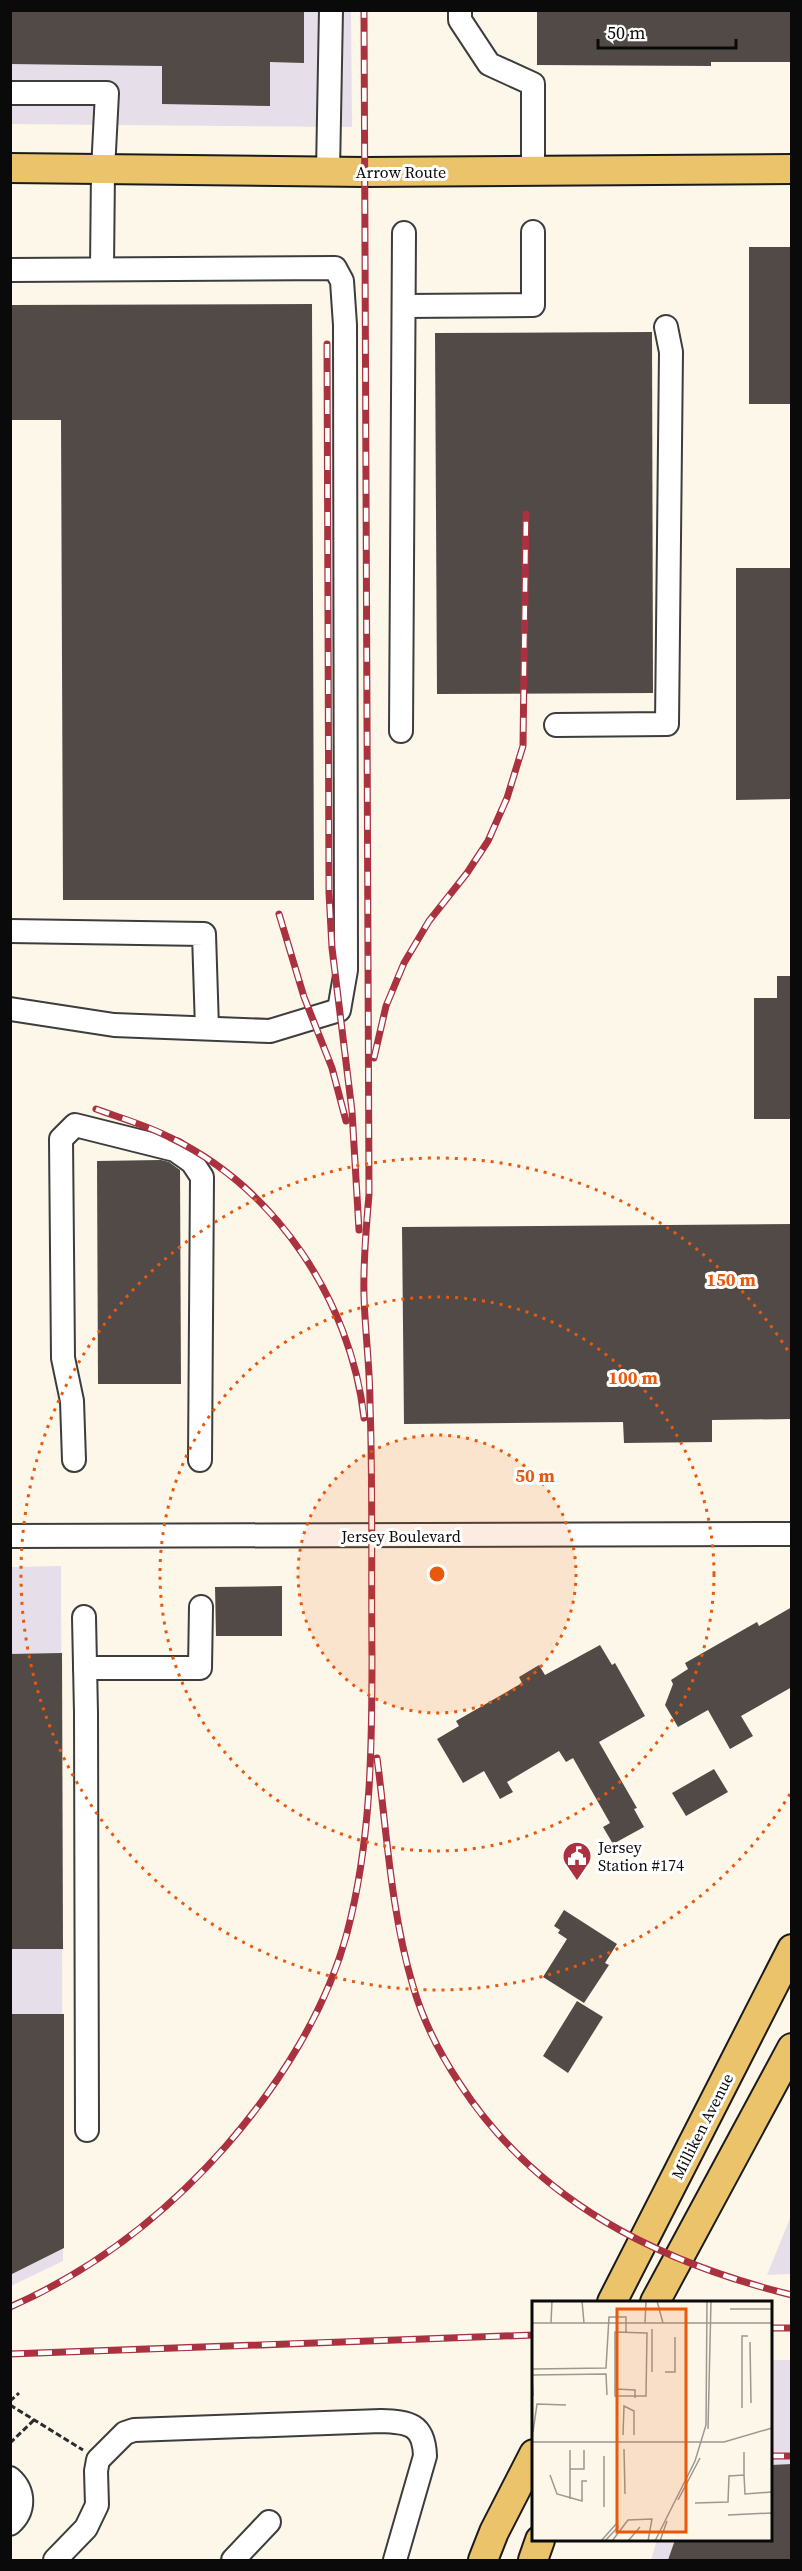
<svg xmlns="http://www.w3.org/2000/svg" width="802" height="2571" viewBox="0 0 802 2571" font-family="'Source Serif 4',serif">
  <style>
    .industrial { fill: #e6dee8 }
    .building { fill: #514a47 }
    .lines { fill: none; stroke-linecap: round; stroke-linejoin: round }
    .minor-casing { stroke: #3d3d3d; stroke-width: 26 }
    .major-casing { stroke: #1b1b1b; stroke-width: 32 }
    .path { stroke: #2c2c2c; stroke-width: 3; stroke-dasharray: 6 3; stroke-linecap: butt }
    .minor { stroke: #fff; stroke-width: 22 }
    .major { stroke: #eac36b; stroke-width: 28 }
    .rail-casing { stroke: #aa313f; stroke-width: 7 }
    .rail { stroke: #fff; stroke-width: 4.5; stroke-dasharray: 14; stroke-linecap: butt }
    .ring { fill: none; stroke: #e8590c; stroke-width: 3; stroke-dasharray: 3 6 }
    .labels { text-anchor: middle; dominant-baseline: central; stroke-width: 6; stroke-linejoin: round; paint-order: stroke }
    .street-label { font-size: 16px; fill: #0a0a0a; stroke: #fff }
    .poi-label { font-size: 16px; fill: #0a0a0a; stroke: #fff; text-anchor: start }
    .inset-road { fill: none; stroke: #9c9890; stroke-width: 1.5 }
    .view { fill: #e8590c; fill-opacity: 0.15; stroke: #e8590c; stroke-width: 3 }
    .inset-edge { fill: none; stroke: #0a0a0a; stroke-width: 3 }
    .centre { fill: #e8590c; stroke: #fff; stroke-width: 3 }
    .ring-label { font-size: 18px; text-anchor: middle; font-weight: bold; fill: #e8590c; stroke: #fff; stroke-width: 6; stroke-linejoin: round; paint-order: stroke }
  </style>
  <rect width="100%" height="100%" fill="#fdf7e9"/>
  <g class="industrial">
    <path d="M11 11H351L352 127 11 124Z"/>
    <path d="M61 1566 63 2261 11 2286 10 1567Z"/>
    <path d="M791 2216V2274L767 2275Z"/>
    <path d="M771 2360H791V2560H651L657 2540H770Z"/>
  </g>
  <g class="building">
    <path d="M10 10H304V63L270 62V106L162 104V66L10 64Z"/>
    <path d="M537 10H792V62H711V66L537 65Z"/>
    <rect x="749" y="247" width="43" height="157"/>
    <path d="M312 304 314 900H63L61 420H12L11 305Z"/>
    <path d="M652 332 653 693 437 694 435 333Z"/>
    <path d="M736 568H792V799L736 800Z"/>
    <path d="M777 976H792V1119H754V998H777Z"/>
    <path d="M161 1160 169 1162 180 1170 181 1384H98L97 1161Z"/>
    <path d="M792 1224V1419L712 1420V1442L624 1443 623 1422 404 1424 402 1227Z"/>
    <path d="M282 1586V1636H216L215 1587Z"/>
    <path d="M792 1607V1687L741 1716 753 1736 730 1749 708 1710 678 1727 665 1705 673 1684 671 1680 688 1669 685 1663 757 1622 759 1626Z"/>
    <path d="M600 1645 612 1665 615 1663 645 1716 599 1742 637 1808 634 1809 644 1827 613 1844 603 1827 610 1823 573 1758 566 1762 559 1751 507 1782 513 1792 500 1799 484 1771 463 1783 437 1739 459 1726 456 1721 522 1683 519 1677 539 1665 545 1675Z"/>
    <path d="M62 1653 63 1949H10V1654Z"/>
    <path d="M714 1769 728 1792 686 1816 672 1793Z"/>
    <path d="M564 1910 617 1944 605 1963 609 1965 584 2003 543 1977 567 1939 558 1933 560 1930 554 1926Z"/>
    <path d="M577 2001 603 2017 568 2073 543 2056Z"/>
    <path d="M10 2014H64V2248L10 2275Z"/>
    <path d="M792 2464V2560H668L675 2540H771V2465Z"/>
  </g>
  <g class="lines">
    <g class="minor-casing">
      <g id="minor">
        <path d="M460 10V20L489 64 533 84V171"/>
        <path d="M10 93H107L103 170 102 269"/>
        <path d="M328 171 331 10"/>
        <path d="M10 270 335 268 342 281 345 325 346 970 339 1010 270 1031 114 1025 10 1009"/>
        <path d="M404 306 533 305V232"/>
        <path d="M556 725 667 724 671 352 666 327"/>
        <path d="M401 731 404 233"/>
        <path d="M10 931 204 934 207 1028"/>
        <path d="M74 1460 72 1401 63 1358 61 1139 75 1125 175 1150 192 1162 202 1177 200 1460"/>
        <path d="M10 1536 792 1534"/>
        <path d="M84 1617 86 1713 87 2130"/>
        <path d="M85 1668H200L201 1607"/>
        <path d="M10 2478C25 2491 25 2511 10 2524"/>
        <path d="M55 2560 86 2528 97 2505 96 2471 98 2460 125 2433 134 2430 381 2421C409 2422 424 2424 425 2456L395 2560"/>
        <path d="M233 2560 269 2522"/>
      </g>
    </g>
    <g class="major-casing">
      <g id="major">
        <path d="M10 168 365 172 792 169"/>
        <path d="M612 2302 792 1949"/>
        <path d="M655 2302 792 2048"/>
        <path d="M483 2560 494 2532 534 2454"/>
        <path d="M533 2560 540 2540"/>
      </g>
    </g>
    <g class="path">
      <path d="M10 2401 19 2393"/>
      <path d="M10 2405 83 2450"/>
      <path d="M10 2443 34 2420"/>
    </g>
    <use href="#minor" class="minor"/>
    <use href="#major" class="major"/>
    <g class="rail-casing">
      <g id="rail">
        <path d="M327 344 329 892 332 948 352 1111 359 1230"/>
        <path d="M279 914 304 997 332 1068 346 1121"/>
        <path d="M374 1058 386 1006 404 963 429 921 467 873 488 841 507 798 523 746 526 514"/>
        <path d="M96 1109C120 1118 146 1125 169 1137 276 1188 351 1301 364 1418"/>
        <path d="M377 1758C387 1833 391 1913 413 1986 423 2021 440 2054 460 2084 537 2202 658 2262 792 2295"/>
        <path d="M10 2307C94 2270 166 2214 226 2146 279 2085 326 2011 347 1933 371 1842 372 1750 372 1657 371 1572 373 1488 370 1404 370 1368 365 1332 364 1296 363 1262 366 1229 369 1195L364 10"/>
        <path d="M770 2328H792"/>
        <path d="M10 2354 534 2335"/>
        <path d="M770 2456H792"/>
      </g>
    </g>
    <use href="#rail" class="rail"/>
  </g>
  <circle cx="437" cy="1574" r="139" fill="#e8590c" fill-opacity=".12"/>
  <g class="ring">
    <circle cx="437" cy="1574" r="139"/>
    <circle cx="437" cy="1574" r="277"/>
    <path d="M790 1794A416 416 0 1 1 790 1354"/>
  </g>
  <defs>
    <g id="civic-pin" transform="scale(1.5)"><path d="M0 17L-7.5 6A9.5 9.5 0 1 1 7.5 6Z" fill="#aa313f" stroke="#fff"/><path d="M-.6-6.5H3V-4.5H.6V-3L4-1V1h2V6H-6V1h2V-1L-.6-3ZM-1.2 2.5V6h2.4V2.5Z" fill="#fff"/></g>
  </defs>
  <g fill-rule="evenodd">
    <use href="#civic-pin" x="577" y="1856"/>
  </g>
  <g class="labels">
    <g class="street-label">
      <text x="401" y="172">Arrow Route</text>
      <text x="401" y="1536">Jersey Boulevard</text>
      <text transform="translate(702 2126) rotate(-63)">Milliken Avenue</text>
    </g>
    <g class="poi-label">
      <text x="598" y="1847">Jersey<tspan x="598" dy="18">Station #174</tspan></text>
    </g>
  </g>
  <g transform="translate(532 2301)">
    <rect width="240" height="240" fill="#fdf7e9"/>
    <path class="inset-road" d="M50 0 52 22M125 0 131 22M198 8H240M0 22H240M19 22 20 0M113 22 114 0M83 31 115 32 114 95H83ZM218 41 219 102M0 68 74 67 77 16H94V31M120 71V28M133 71H143V36M0 74 74 73 75 94M0 75 1 95M83 88 103 89V97M210 107V35H216M176 128 179 0M1 131 5 103 34 104M91 134 92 105 102 110V134M0 141H192L240 127M92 148 93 193M38 149V198M38 168H52V149M18 174 25 193 50 200V180H55M212 174V151M146 199 168 157M163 202 196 201 197 175 212 174 213 193 240 191M72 206V155M196 214 240 212M69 240 85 222M73 240 86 226 85 222M80 240 96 219 120 218 116 240M96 240 108 226M123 240 163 160 174 124 175 0M128 240 135 220"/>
    <path class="view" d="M85 8H154V231H85Z"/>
    <rect width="240" height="240" class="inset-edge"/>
  </g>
  <circle cx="437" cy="1574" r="9" class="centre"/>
  <g class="ring-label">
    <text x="731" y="1286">150 m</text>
    <text x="633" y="1384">100 m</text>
    <text x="535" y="1482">50 m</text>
  </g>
  <rect width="802" height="2571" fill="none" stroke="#0a0a0a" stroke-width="24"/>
  <path d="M598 39v9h138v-9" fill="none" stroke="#0a0a0a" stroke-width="3"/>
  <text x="607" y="39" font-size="18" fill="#0a0a0a" stroke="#ffffff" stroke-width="4.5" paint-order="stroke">50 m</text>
</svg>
